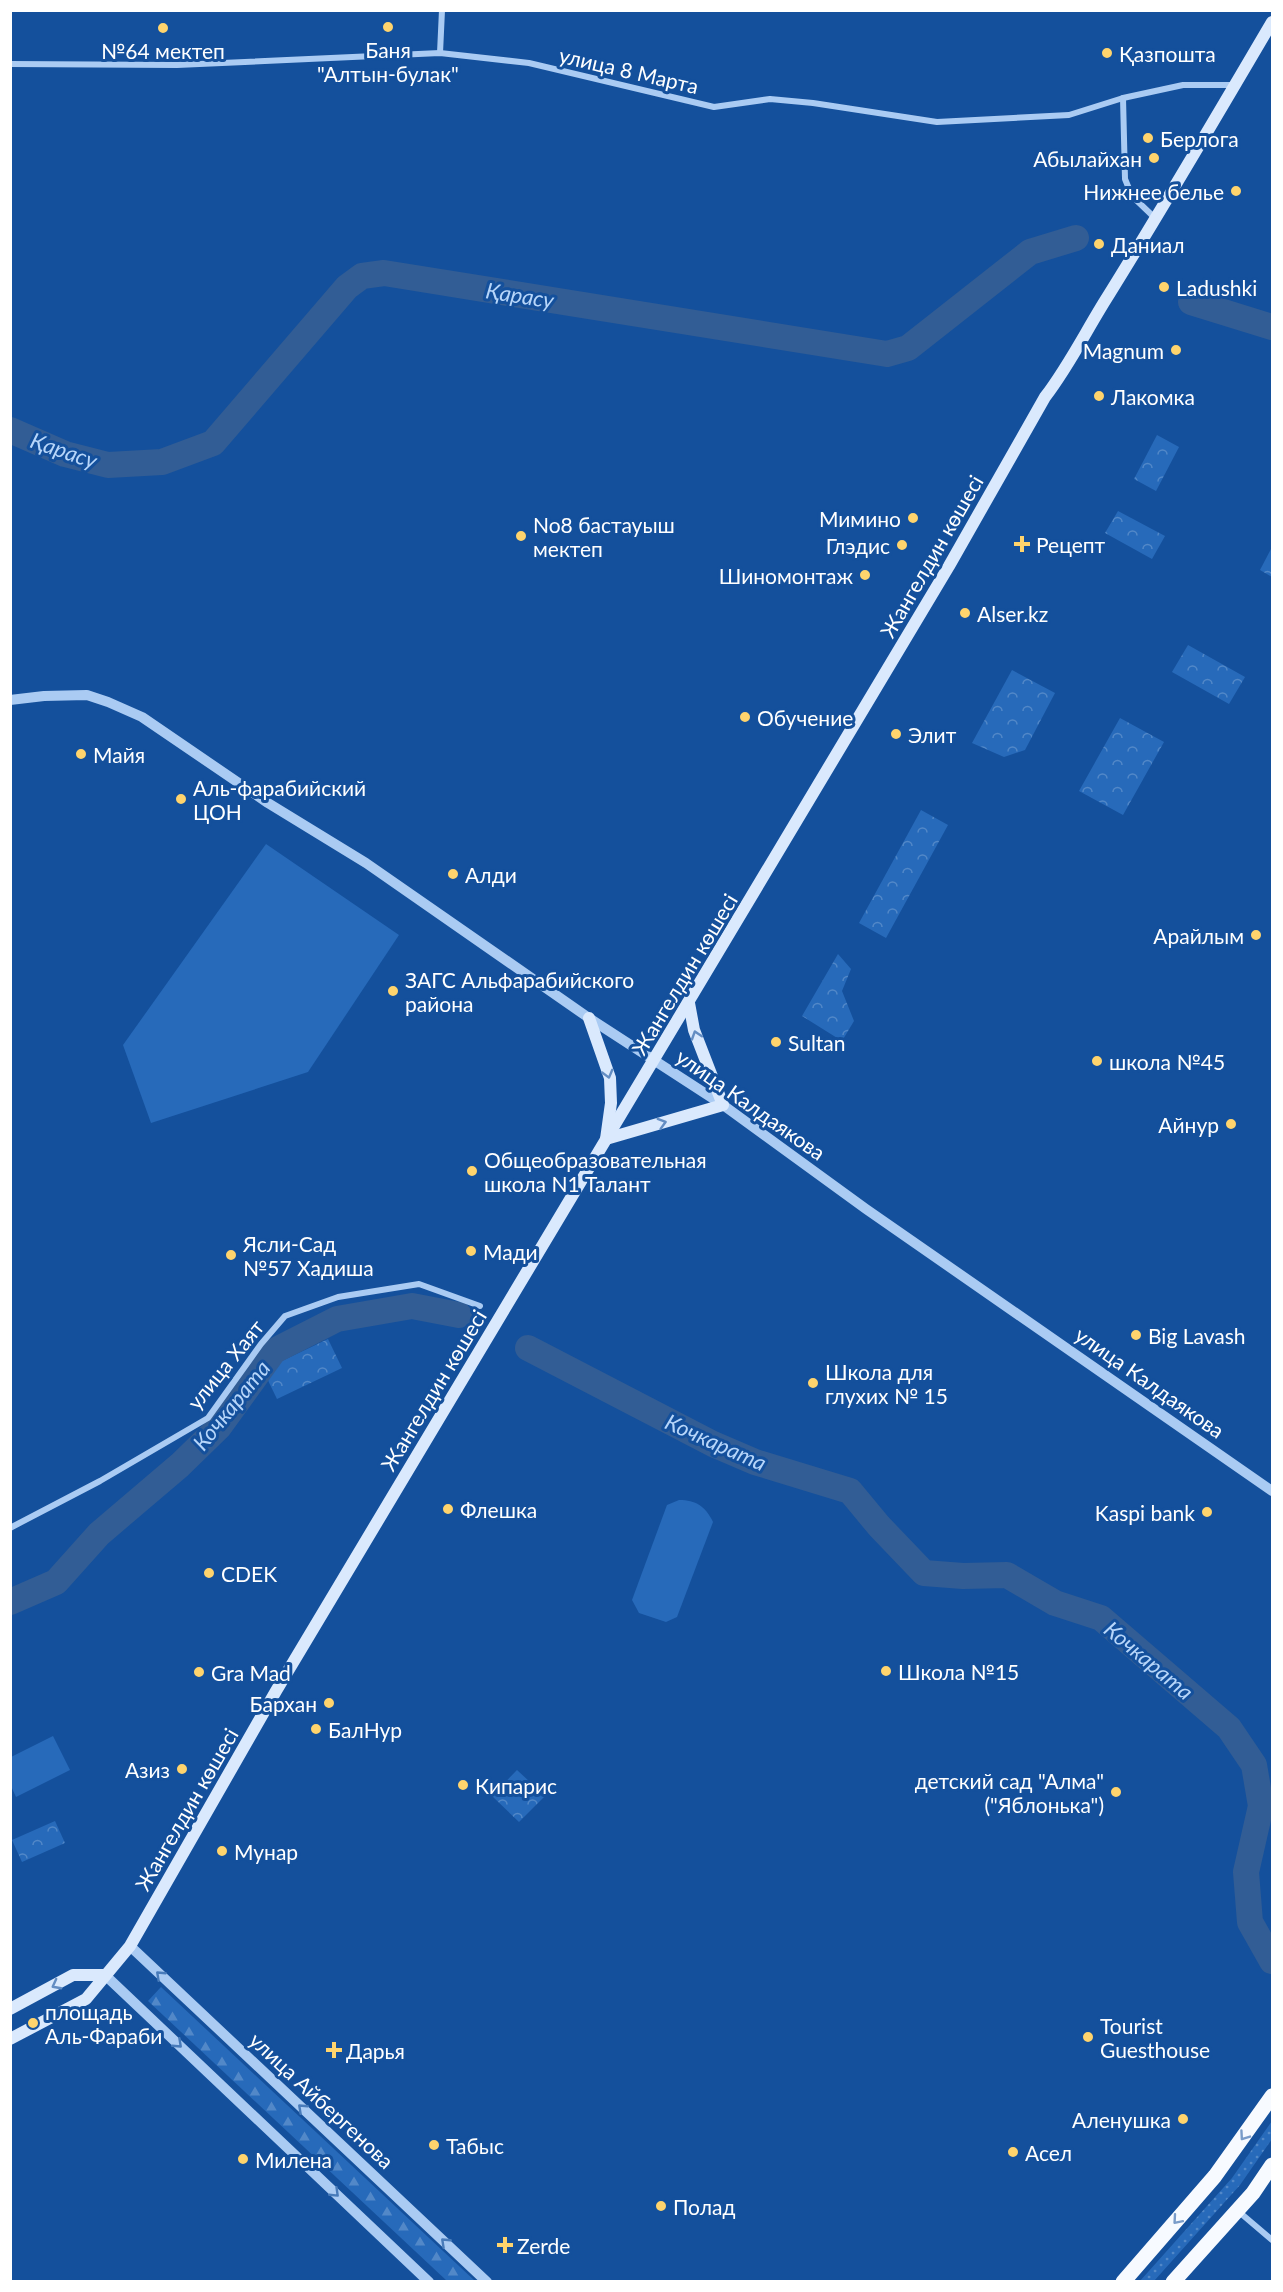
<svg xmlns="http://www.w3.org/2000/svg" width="1283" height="2292" viewBox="0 0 1283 2292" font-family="Lato,sans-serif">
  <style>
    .grass { fill: url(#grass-dots) }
    .forest { fill: url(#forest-firs) }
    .park { fill: url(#park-crowns) }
    .garden { fill: #276aba }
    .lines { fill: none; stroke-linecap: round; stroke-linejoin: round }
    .river { stroke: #325d95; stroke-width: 26 }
    .minor { stroke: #aacbf3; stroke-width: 6 }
    .tertiary { stroke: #aacbf3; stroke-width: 10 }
    .secondary { stroke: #dae9fd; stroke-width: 12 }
    .primary { stroke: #f7faff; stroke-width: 15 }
    .oneway { stroke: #638dc3 }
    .oneway2 { stroke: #487bba }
    .oneway3 { stroke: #7a9cc9 }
    .poi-dot { fill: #ffd46d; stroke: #14509c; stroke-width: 2 }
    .labels { text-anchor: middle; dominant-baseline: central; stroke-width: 6; stroke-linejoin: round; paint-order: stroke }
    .poi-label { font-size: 21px; fill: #fff; stroke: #14509c; text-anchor: start }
    .street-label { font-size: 21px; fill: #fff; stroke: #14509c }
    .water-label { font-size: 22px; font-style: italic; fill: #b7d6fa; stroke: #14509c }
  </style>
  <defs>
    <pattern id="grass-dots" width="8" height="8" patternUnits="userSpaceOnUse" patternTransform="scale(1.5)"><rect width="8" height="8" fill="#276aba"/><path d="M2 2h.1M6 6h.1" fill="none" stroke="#5288c8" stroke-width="1.8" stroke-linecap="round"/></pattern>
    <pattern id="forest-firs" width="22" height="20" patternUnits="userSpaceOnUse" patternTransform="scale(1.5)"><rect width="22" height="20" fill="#276aba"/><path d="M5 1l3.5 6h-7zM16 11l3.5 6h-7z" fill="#5288c8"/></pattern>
    <pattern id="park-crowns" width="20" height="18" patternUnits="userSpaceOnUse" patternTransform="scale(1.5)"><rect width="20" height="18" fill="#276aba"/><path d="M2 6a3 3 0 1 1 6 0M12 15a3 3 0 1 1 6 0" fill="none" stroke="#5288c8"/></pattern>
  </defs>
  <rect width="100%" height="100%" fill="#14509c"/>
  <path class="grass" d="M1272 2121V2139L1240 2185 1154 2281H1140L1232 2178Z"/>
  <path class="forest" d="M161 1987 475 2281H447L148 2001Z"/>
  <g class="park">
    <path d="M1157 435 1179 447 1156 491 1134 479Z"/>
    <path d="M1118 511 1165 536 1152 559 1105 533Z"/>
    <path d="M1271 549 1272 550V577L1260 570Z"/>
    <path d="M1188 645 1245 677 1229 704 1172 672Z"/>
    <path d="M1012 670 1055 693 1025 750 1004 757 972 743Z"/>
    <path d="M1120 718 1164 742 1123 815 1079 791Z"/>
    <path d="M921 810 948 825 886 938 859 923Z"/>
    <path d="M838 954 851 969 842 991 854 1021 842 1041 802 1016Z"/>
    <path d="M328 1339 342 1368 277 1399 263 1370Z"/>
    <path d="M517 1770 545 1796 519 1822 492 1796Z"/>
    <path d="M55 1821 65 1843 22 1862 12 1840Z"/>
  </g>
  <g class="garden">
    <path d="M266 844 399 935 308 1072 151 1123 123 1045Z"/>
    <path d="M679 1500C696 1500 705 1506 713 1522L677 1617 666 1622 639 1613 632 1600 667 1505Z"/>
    <path d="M53 1736 70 1770 16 1797 11 1786V1757Z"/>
  </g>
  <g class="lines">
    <g class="river">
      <path d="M1191 302 1272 327"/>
      <path d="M10 430 65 454 108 465 162 462 213 443 347 287 362 276 384 273 887 354 908 348 1030 252 1076 238"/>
      <path d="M528 1348 713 1444 755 1462 850 1491 879 1526 924 1573 963 1576 1007 1575 1055 1603 1101 1618 1229 1728 1254 1765 1261 1806 1246 1872 1250 1922 1272 1961"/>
      <path d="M10 1602 56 1582 99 1534 180 1465 219 1427 274 1351 337 1319 412 1306 459 1315"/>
    </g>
    <g class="minor">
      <path d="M440 53 442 10"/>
      <path d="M10 64 177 65 440 53 529 63 714 107 770 99 813 103 937 122 1069 115 1123 98 1183 85H1235"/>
      <path d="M1123 98 1125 179 1132 196 1156 219"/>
      <path d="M10 1528 100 1481 208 1418 261 1344 285 1316 338 1297 419 1284 480 1306"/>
      <path d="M1238 2211 1272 2240"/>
    </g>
    <g class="tertiary">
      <path d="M10 700 44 696 87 695 108 702 142 717 268 803 366 863 589 1018 723 1105 866 1209 1272 1491"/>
      <path d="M130 1946 487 2282"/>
      <path d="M105 1975 429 2282"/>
    </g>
    <g class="secondary">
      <path d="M589 1018 610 1078 611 1103 606 1139 723 1105 694 1030 689 1003"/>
      <path d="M10 2009 73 1975H105"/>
      <path d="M10 2039 86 1999 130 1946 276 1691 949 566 1045 397C1069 366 1087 329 1108 296 1164 206 1218 114 1272 22"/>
    </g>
    <g class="primary">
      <path d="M1123 2282 1215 2176 1272 2096"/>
      <path d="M1173 2282 1253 2193 1272 2165"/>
    </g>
  </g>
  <defs><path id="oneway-chevron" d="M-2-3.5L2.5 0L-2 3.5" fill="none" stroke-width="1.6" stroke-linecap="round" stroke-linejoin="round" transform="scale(1.5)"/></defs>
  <g class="oneway">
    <use href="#oneway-chevron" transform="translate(696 1035) rotate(-108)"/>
    <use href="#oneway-chevron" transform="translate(608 1074) rotate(75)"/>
    <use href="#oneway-chevron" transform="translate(662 1123) rotate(-16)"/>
    <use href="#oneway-chevron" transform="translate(56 1985) rotate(152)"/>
  </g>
  <g class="oneway2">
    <use href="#oneway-chevron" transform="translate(160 1975) rotate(-137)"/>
    <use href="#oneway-chevron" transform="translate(178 2044) rotate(43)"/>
    <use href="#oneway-chevron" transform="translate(302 2108) rotate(-137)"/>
    <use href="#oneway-chevron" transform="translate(335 2193) rotate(44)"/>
    <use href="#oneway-chevron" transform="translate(445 2242) rotate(-137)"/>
  </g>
  <g class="oneway3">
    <use href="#oneway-chevron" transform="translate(1244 2136) rotate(125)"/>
    <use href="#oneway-chevron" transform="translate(1177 2220) rotate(131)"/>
  </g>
  <g class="poi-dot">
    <circle cx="388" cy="27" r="6"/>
    <circle cx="163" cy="28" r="6"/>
    <circle cx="1107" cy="53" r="6"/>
    <circle cx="1148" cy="138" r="6"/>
    <circle cx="1154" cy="158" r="6"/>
    <circle cx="1236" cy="191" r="6"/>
    <circle cx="1099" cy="244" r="6"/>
    <circle cx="1164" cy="287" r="6"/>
    <circle cx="1176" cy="350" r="6"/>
    <circle cx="1099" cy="396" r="6"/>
    <circle cx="913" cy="518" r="6"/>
    <circle cx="521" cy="536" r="6"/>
    <path d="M1019 535h6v6h6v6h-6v6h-6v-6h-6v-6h6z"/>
    <circle cx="902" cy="545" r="6"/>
    <circle cx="865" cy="575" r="6"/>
    <circle cx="965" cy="613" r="6"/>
    <circle cx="745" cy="717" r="6"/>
    <circle cx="896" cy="734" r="6"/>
    <circle cx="81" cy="754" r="6"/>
    <circle cx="181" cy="799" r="6"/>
    <circle cx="453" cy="874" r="6"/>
    <circle cx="1256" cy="935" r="6"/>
    <circle cx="393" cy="991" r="6"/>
    <circle cx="776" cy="1042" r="6"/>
    <circle cx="1097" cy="1061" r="6"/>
    <circle cx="1231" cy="1124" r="6"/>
    <circle cx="472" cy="1171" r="6"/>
    <circle cx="471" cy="1251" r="6"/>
    <circle cx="231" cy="1255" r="6"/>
    <circle cx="1136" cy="1335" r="6"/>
    <circle cx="813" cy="1383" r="6"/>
    <circle cx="448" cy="1509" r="6"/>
    <circle cx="1207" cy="1512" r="6"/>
    <circle cx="209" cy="1573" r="6"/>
    <circle cx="886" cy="1671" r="6"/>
    <circle cx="199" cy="1672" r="6"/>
    <circle cx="329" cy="1703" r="6"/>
    <circle cx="316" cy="1729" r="6"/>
    <circle cx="182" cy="1769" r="6"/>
    <circle cx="463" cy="1785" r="6"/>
    <circle cx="1116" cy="1792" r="6"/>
    <circle cx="222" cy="1851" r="6"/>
    <circle cx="33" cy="2023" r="6"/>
    <circle cx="1088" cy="2037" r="6"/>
    <path d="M331 2041h6v6h6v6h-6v6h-6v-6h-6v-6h6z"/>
    <circle cx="1183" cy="2119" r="6"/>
    <circle cx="434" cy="2145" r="6"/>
    <circle cx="1013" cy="2152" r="6"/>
    <circle cx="243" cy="2159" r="6"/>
    <circle cx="661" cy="2206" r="6"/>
    <path d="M502 2236h6v6h6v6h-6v6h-6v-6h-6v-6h6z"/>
  </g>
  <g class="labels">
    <g class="poi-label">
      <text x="388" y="49" text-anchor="middle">Баня<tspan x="388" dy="24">"Алтын-булак"</tspan></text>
      <text x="163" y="50" text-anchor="middle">№64 мектеп</text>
      <text x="1119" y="53">Қазпошта</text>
      <text x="1160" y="138">Берлога</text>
      <text x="1142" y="158" text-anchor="end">Абылайхан</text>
      <text x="1224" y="191" text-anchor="end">Нижнее белье</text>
      <text x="1111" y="244">Даниал</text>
      <text x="1176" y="287">Ladushki</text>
      <text x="1164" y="350" text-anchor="end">Magnum</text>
      <text x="1111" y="396">Лакомка</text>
      <text x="901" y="518" text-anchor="end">Мимино</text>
      <text x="533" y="524">No8 бастауыш<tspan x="533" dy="24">мектеп</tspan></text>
      <text x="1036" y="544">Рецепт</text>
      <text x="890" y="545" text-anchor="end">Глэдис</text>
      <text x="853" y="575" text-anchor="end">Шиномонтаж</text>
      <text x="977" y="613">Alser.kz</text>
      <text x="757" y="717">Обучение</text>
      <text x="908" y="734">Элит</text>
      <text x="93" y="754">Майя</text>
      <text x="193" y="787">Аль-фарабийский<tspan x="193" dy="24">ЦОН</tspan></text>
      <text x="465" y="874">Алди</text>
      <text x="1244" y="935" text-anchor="end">Арайлым</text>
      <text x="405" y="979">ЗАГС Альфарабийского<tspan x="405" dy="24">района</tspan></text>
      <text x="788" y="1042">Sultan</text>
      <text x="1109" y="1061">школа №45</text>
      <text x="1219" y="1124" text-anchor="end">Айнур</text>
      <text x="484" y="1159">Общеобразовательная<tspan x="484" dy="24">школа N1 Талант</tspan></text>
      <text x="243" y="1243">Ясли-Сад<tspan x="243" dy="24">№57 Хадиша</tspan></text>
      <text x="483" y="1251">Мади</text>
      <text x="1148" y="1335">Big Lavash</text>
      <text x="825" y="1371">Школа для<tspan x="825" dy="24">глухих № 15</tspan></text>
      <text x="460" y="1509">Флешка</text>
      <text x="1195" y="1512" text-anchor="end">Kaspi bank</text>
      <text x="221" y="1573">CDEK</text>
      <text x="898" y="1671">Школа №15</text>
      <text x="211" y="1672">Gra Mad</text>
      <text x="317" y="1703" text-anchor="end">Бархан</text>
      <text x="328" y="1729">БалНур</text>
      <text x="170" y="1769" text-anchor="end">Азиз</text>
      <text x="1104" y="1780" text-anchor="end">детский сад "Алма"<tspan x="1104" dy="24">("Яблонька")</tspan></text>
      <text x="475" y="1785">Кипарис</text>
      <text x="234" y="1851">Мунар</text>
      <text x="45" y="2011">площадь<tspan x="45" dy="24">Аль-Фараби</tspan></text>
      <text x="1100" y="2025">Tourist<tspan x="1100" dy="24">Guesthouse</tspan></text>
      <text x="346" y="2050">Дарья</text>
      <text x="1171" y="2119" text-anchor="end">Аленушка</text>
      <text x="446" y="2145">Табыс</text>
      <text x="1025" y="2152">Асел</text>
      <text x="255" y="2159">Милена</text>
      <text x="673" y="2206">Полад</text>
      <text x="517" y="2245">Zerde</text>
    </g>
    <g class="street-label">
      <text transform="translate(629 70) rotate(13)">улица 8 Марта</text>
      <text transform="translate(931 556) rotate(-60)">Жангелдин көшесі</text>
      <text transform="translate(684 974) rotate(-59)">Жангелдин көшесі</text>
      <text transform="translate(751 1104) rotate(35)">улица Калдаякова</text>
      <text transform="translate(225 1364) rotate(-51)">улица Хаят</text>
      <text transform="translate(1150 1382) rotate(35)">улица Калдаякова</text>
      <text transform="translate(433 1390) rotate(-59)">Жангелдин көшесі</text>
      <text transform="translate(186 1809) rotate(-60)">Жангелдин көшесі</text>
      <text transform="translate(322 2100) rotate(43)">улица Айбергенова</text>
    </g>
    <g class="water-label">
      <text transform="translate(520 295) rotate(9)">Қарасу</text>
      <text transform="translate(64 450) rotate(19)">Қарасу</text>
      <text transform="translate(231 1405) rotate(-51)">Кочкарата</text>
      <text transform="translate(716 1442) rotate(24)">Кочкарата</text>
      <text transform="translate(1149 1660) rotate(40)">Кочкарата</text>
    </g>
  </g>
  <rect width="1283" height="2292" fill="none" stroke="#ffffff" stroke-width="24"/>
</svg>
